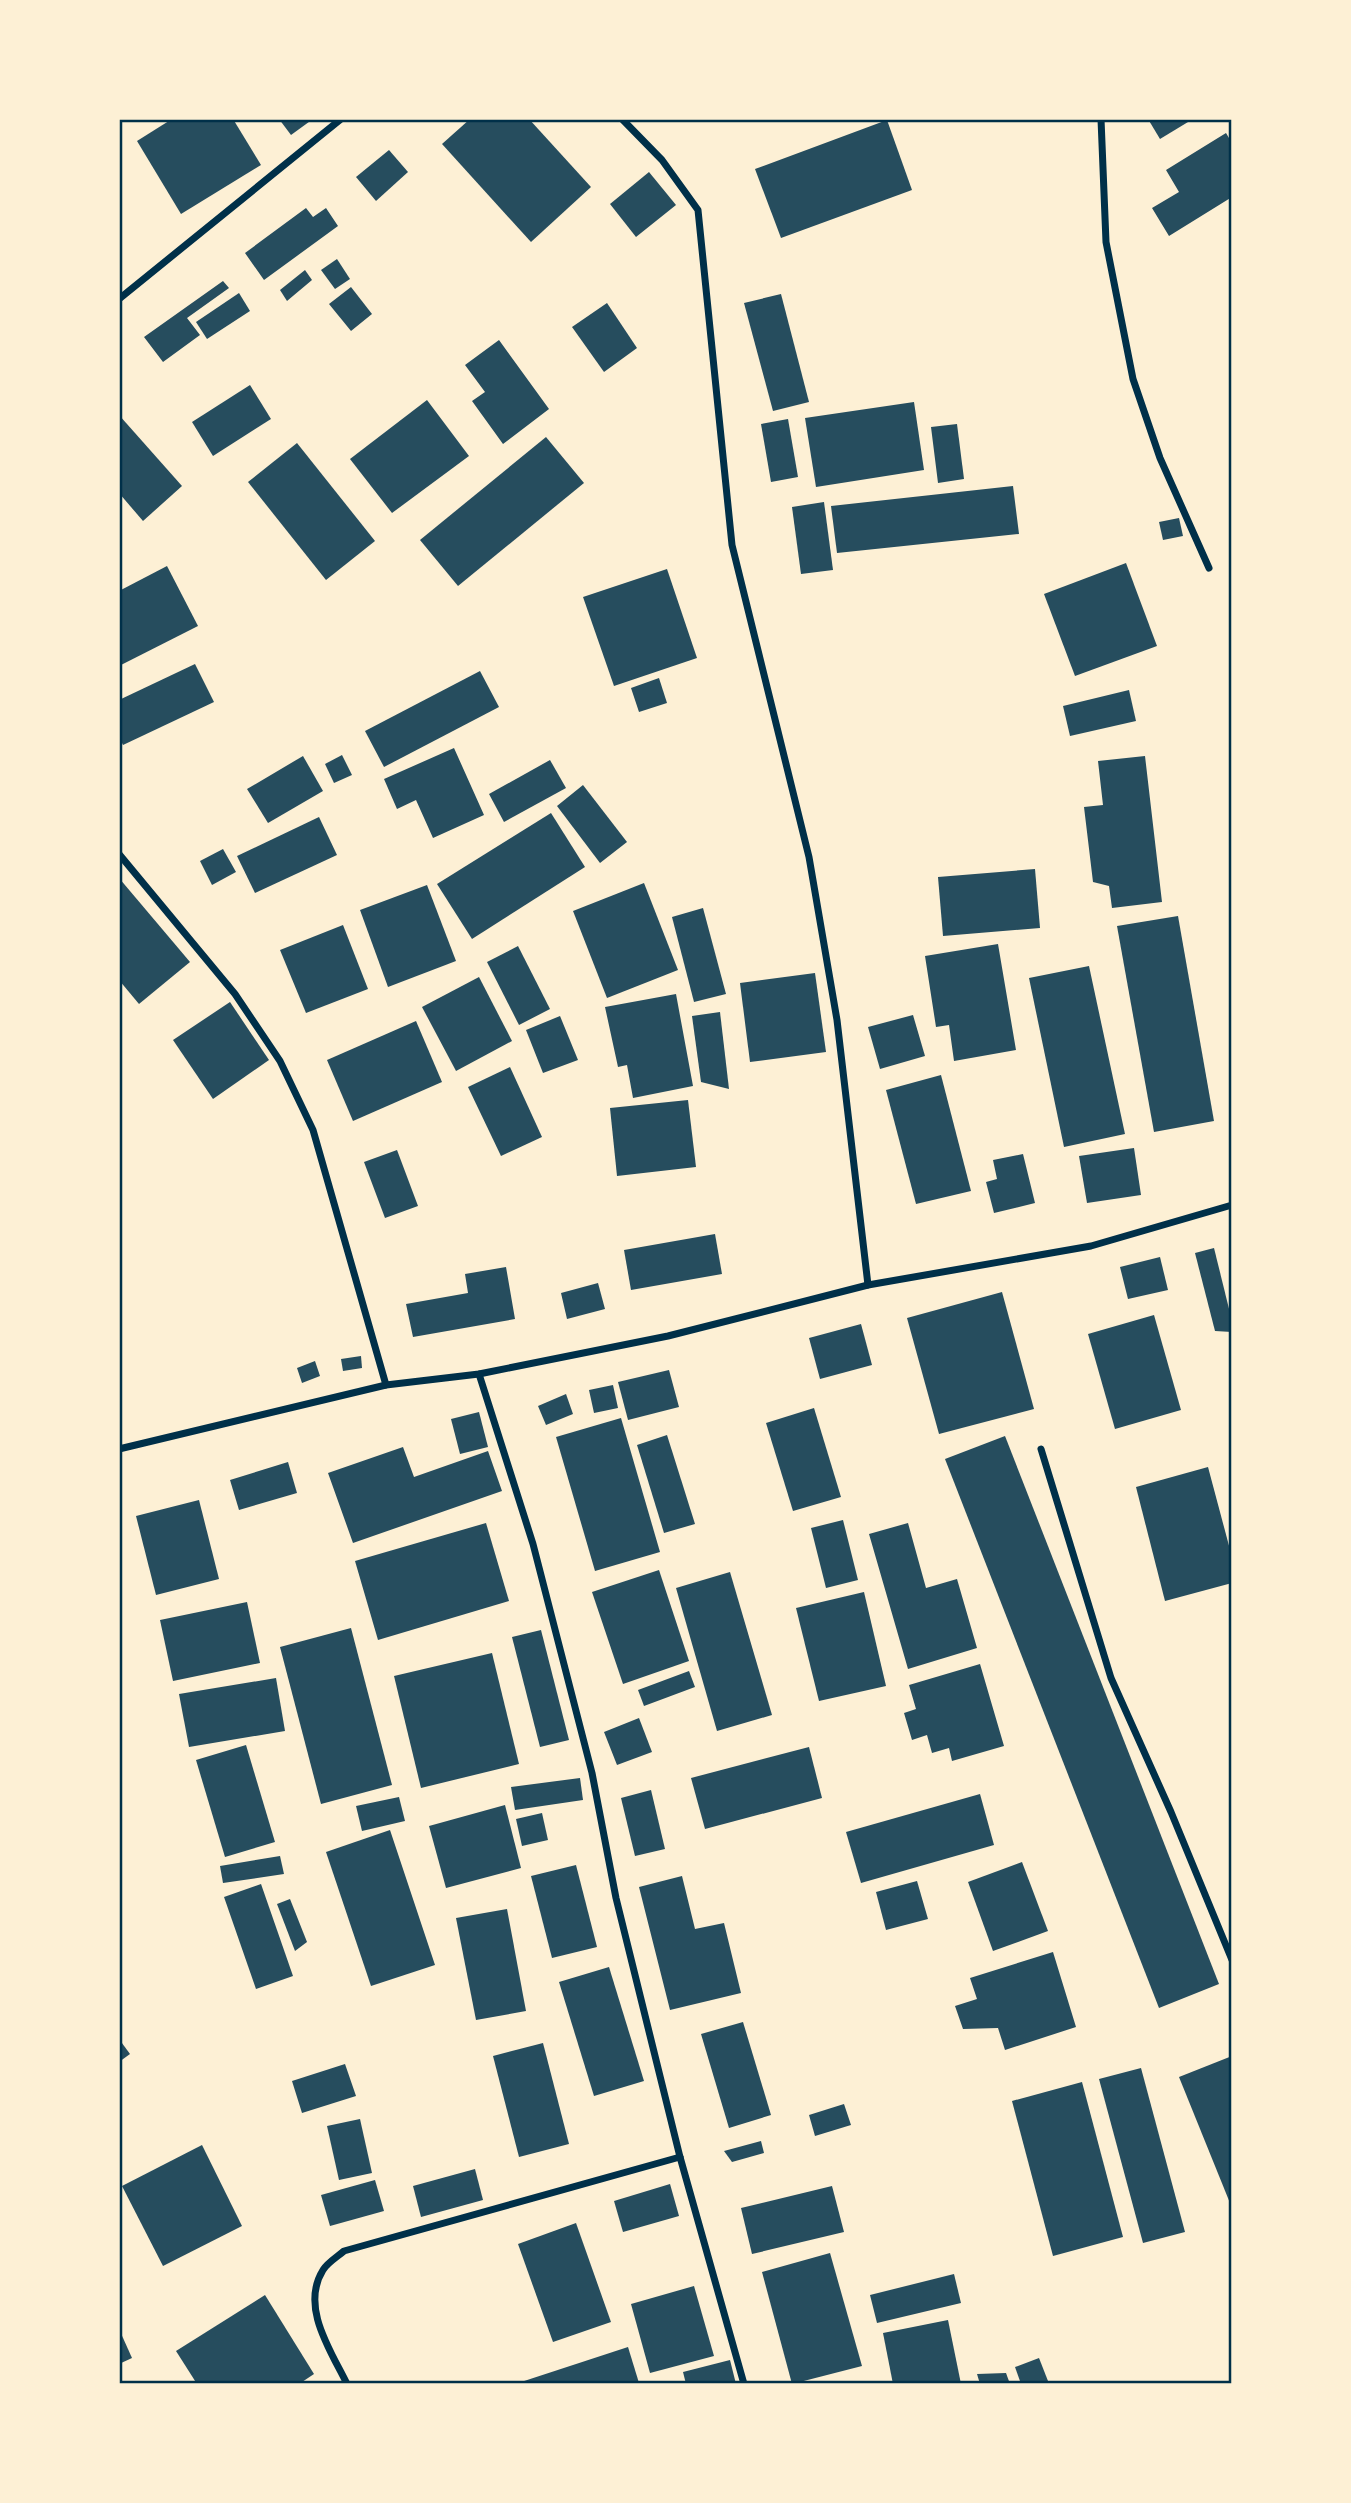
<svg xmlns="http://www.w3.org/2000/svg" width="1351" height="2503" viewBox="0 0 1351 2503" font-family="Jost,sans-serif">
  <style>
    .building { fill: #264d5e }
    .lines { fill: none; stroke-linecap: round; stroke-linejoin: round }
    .minor { stroke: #003049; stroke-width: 7 }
    .neatline { fill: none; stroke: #003049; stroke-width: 2.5 }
  </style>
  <rect width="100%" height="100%" fill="#fdf0d5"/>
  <g class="building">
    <path d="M172 119H233L261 165 181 214 137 141Z"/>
    <path d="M279 119H313L291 135Z"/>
    <path d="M470 119H529L591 187 531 242 442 144Z"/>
    <path d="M1148 119H1193L1160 139Z"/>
    <path d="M887 120 912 190 781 238 755 169Z"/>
    <path d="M1226 133 1232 143V197L1169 236 1152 208 1179 192 1166 170Z"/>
    <path d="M389 150 408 172 376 201 356 177Z"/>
    <path d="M649 172 676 205 636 237 610 204Z"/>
    <path d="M306 208 313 217 326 208 338 226 264 280 245 253Z"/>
    <path d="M337 259 350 279 335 289 321 270Z"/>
    <path d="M305 270 312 280 287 301 280 290Z"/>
    <path d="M223 281 229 288 187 318 200 335 163 362 144 337Z"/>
    <path d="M351 287 372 314 351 331 329 304Z"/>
    <path d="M239 293 250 311 207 339 196 322Z"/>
    <path d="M781 294 809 402 773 411 744 303Z"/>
    <path d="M607 303 637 348 604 372 572 327Z"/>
    <path d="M499 340 549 409 503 444 472 401 485 392 465 365Z"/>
    <path d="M250 385 271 419 213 456 192 422Z"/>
    <path d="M427 400 469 456 392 513 350 459Z"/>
    <path d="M914 402 924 470 816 487 805 418Z"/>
    <path d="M119 415 182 486 143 521 119 493Z"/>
    <path d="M788 419 798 477 771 482 761 424Z"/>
    <path d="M957 424 964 479 938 483 931 427Z"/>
    <path d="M546 437 584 483 458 586 420 540Z"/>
    <path d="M297 443 375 541 326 580 248 482Z"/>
    <path d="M1013 486 1019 534 837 553 831 506Z"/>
    <path d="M824 502 833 570 801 574 792 507Z"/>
    <path d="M1179 518 1183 536 1163 540 1159 522Z"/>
    <path d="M1126 563 1157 646 1075 676 1044 594Z"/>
    <path d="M167 566 198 626 119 666V591Z"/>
    <path d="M667 569 697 658 614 686 583 597Z"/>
    <path d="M195 664 214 702 123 745 119 737V700Z"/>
    <path d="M480 671 499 707 384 767 365 731Z"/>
    <path d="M659 678 667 703 639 712 631 688Z"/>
    <path d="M1129 690 1136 721 1070 736 1063 706Z"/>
    <path d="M454 748 484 815 433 838 416 800 397 809 384 779Z"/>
    <path d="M342 755 352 775 334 783 325 764Z"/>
    <path d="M303 756 323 791 268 823 247 789Z"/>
    <path d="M1145 756 1162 902 1112 908 1109 886 1093 882 1084 807 1103 805 1098 761Z"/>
    <path d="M550 760 566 788 504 822 489 794Z"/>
    <path d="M583 785 627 842 600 863 557 806Z"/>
    <path d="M551 813 585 867 472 939 437 884Z"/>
    <path d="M319 817 337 855 255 893 237 856Z"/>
    <path d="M223 849 236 872 212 885 200 861Z"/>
    <path d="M1035 869 1040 928 943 936 938 877Z"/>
    <path d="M119 878 190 962 139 1004 119 980Z"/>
    <path d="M644 883 678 970 607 998 573 911Z"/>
    <path d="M427 885 456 961 388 987 360 910Z"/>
    <path d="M703 908 726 994 694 1002 672 917Z"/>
    <path d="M1178 916 1214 1121 1154 1132 1117 926Z"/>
    <path d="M343 925 368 989 306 1013 280 950Z"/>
    <path d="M998 944 1016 1050 954 1061 949 1025 936 1027 925 956Z"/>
    <path d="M518 946 550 1009 519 1025 487 962Z"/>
    <path d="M1089 966 1125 1134 1064 1147 1029 978Z"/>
    <path d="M815 973 826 1052 750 1062 740 983Z"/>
    <path d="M479 977 512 1041 456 1071 422 1007Z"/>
    <path d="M676 994 693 1086 633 1098 627 1065 618 1067 605 1007Z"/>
    <path d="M230 1002 269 1060 213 1099 173 1040Z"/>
    <path d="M720 1012 729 1089 701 1082 692 1016Z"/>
    <path d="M913 1015 925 1056 880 1069 868 1027Z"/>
    <path d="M560 1016 578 1060 543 1073 526 1030Z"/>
    <path d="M416 1021 442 1082 353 1121 327 1060Z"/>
    <path d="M510 1067 542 1137 501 1156 468 1087Z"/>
    <path d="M941 1075 971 1191 916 1204 886 1090Z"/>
    <path d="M688 1100 696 1167 617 1176 610 1108Z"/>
    <path d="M1134 1148 1141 1195 1087 1203 1079 1156Z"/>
    <path d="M397 1150 418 1206 385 1218 364 1162Z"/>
    <path d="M1023 1154 1035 1203 994 1213 986 1182 997 1179 993 1160Z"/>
    <path d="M715 1234 722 1274 631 1290 624 1250Z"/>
    <path d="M1214 1248 1232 1321V1332L1215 1331 1195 1253Z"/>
    <path d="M1160 1257 1168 1290 1128 1299 1120 1267Z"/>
    <path d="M506 1267 515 1319 413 1337 406 1304 468 1293 465 1274Z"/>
    <path d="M598 1283 605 1309 567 1319 561 1293Z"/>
    <path d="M1002 1292 1034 1409 939 1434 907 1318Z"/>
    <path d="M1154 1315 1181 1410 1115 1429 1088 1334Z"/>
    <path d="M861 1324 872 1365 820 1379 809 1338Z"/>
    <path d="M361 1356 362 1368 343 1371 341 1359Z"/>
    <path d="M315 1361 320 1376 302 1383 297 1368Z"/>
    <path d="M669 1370 679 1407 628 1420 618 1382Z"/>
    <path d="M613 1385 618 1408 594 1413 589 1390Z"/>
    <path d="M566 1394 573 1414 546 1425 538 1406Z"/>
    <path d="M814 1408 841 1497 793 1511 766 1423Z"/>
    <path d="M479 1412 488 1447 460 1454 451 1419Z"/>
    <path d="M621 1418 660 1552 595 1571 556 1437Z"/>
    <path d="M667 1435 695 1524 664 1533 637 1445Z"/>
    <path d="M1005 1436 1219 1984 1159 2008 945 1459Z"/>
    <path d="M403 1447 414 1477 488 1451 502 1491 353 1543 328 1473Z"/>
    <path d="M288 1462 297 1493 239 1510 230 1480Z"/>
    <path d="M1208 1467 1232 1557V1583L1165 1601 1136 1487Z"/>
    <path d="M199 1500 219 1579 156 1595 136 1516Z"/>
    <path d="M843 1520 858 1580 826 1588 811 1528Z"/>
    <path d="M486 1523 509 1601 378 1640 355 1561Z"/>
    <path d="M908 1523 926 1588 957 1579 977 1648 908 1669 869 1534Z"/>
    <path d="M659 1570 689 1661 623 1684 592 1592Z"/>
    <path d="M730 1572 772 1715 717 1731 676 1588Z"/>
    <path d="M864 1592 886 1686 819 1701 796 1608Z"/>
    <path d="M247 1602 260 1663 173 1681 160 1620Z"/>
    <path d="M351 1628 392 1785 321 1804 280 1647Z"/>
    <path d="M541 1630 569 1740 540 1747 512 1637Z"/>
    <path d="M492 1653 519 1764 421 1788 394 1676Z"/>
    <path d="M980 1664 1004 1746 952 1761 949 1748 932 1753 927 1735 912 1740 904 1713 916 1709 909 1685Z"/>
    <path d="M689 1671 695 1687 644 1706 638 1690Z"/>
    <path d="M276 1678 285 1731 189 1747 179 1694Z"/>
    <path d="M639 1718 652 1752 617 1765 604 1732Z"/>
    <path d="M246 1745 275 1842 225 1857 196 1760Z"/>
    <path d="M809 1747 822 1798 705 1829 691 1778Z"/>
    <path d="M580 1778 583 1800 515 1810 511 1787Z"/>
    <path d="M651 1790 665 1849 635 1856 621 1798Z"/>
    <path d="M980 1794 994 1845 861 1883 846 1832Z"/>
    <path d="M399 1797 405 1821 362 1831 356 1806Z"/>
    <path d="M505 1805 521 1868 446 1888 429 1826Z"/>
    <path d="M542 1813 548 1840 522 1846 516 1819Z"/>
    <path d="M390 1830 435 1965 371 1986 326 1852Z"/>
    <path d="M280 1856 284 1874 223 1883 220 1866Z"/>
    <path d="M1022 1862 1048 1931 993 1951 968 1882Z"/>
    <path d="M576 1865 597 1947 552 1958 531 1876Z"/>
    <path d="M682 1876 695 1929 724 1923 741 1993 670 2010 639 1887Z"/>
    <path d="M917 1881 928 1919 886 1930 876 1892Z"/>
    <path d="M261 1884 293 1976 256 1989 224 1897Z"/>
    <path d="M290 1899 307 1942 295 1951 277 1904Z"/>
    <path d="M507 1909 526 2011 476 2020 456 1918Z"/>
    <path d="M1053 1952 1076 2027 1005 2050 998 2028 963 2029 955 2006 977 1999 970 1978Z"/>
    <path d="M609 1967 644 2081 594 2096 559 1982Z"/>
    <path d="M743 2022 771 2115 729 2128 701 2034Z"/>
    <path d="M119 2039 130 2054 119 2062Z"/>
    <path d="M543 2043 569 2144 519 2157 493 2056Z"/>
    <path d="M1232 2056V2208L1179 2077Z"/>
    <path d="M345 2064 356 2096 302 2113 292 2081Z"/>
    <path d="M1141 2068 1185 2232 1143 2243 1099 2079Z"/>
    <path d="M1082 2082 1123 2237 1053 2256 1012 2101Z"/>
    <path d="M844 2104 851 2125 815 2136 809 2115Z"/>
    <path d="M360 2119 372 2173 339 2180 327 2126Z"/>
    <path d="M761 2141 764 2153 732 2162 724 2151Z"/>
    <path d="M202 2145 242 2226 163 2266 122 2186Z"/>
    <path d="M475 2169 483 2200 421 2217 413 2186Z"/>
    <path d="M375 2180 384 2211 330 2226 321 2195Z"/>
    <path d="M670 2184 679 2216 623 2232 614 2201Z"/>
    <path d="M832 2186 844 2232 752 2254 741 2208Z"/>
    <path d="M576 2223 611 2322 553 2342 518 2244Z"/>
    <path d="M830 2253 862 2366 792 2384 762 2272Z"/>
    <path d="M954 2274 961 2303 877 2323 870 2295Z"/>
    <path d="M694 2286 714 2356 650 2373 631 2304Z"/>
    <path d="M265 2295 314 2374 299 2384H197L176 2351Z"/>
    <path d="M948 2320 961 2384H893L883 2333Z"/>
    <path d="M119 2329 132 2358 119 2364Z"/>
    <path d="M628 2347 639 2383 518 2384V2383Z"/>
    <path d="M1039 2358 1048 2381 1039 2384H1021L1015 2367Z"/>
    <path d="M730 2360 736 2384H686L683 2372Z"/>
    <path d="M1006 2373 1010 2384H980L977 2374Z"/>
  </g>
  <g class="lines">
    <g class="minor">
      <path d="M622 119 662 160 698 210 732 545 809 857 837 1020 868 1285"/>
      <path d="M1101 119 1106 242 1133 379 1160 458 1209 568"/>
      <path d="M119 299 341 119"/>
      <path d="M119 854 235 994 280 1061 313 1130 386 1385"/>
      <path d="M479 1374 533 1544 592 1773 616 1898 680 2157 744 2384"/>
      <path d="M119 1449 386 1385 479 1374 668 1336 868 1285 1091 1246 1232 1205"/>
      <path d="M1041 1449 1111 1678 1171 1812 1232 1960"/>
      <path d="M347 2384C331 2351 300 2307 323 2270 327 2263 337 2257 344 2251L680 2157"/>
    </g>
  </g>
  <rect width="1351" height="2503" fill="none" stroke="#fdf0d5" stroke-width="242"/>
  <rect x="121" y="121" width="1109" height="2261" class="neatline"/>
</svg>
